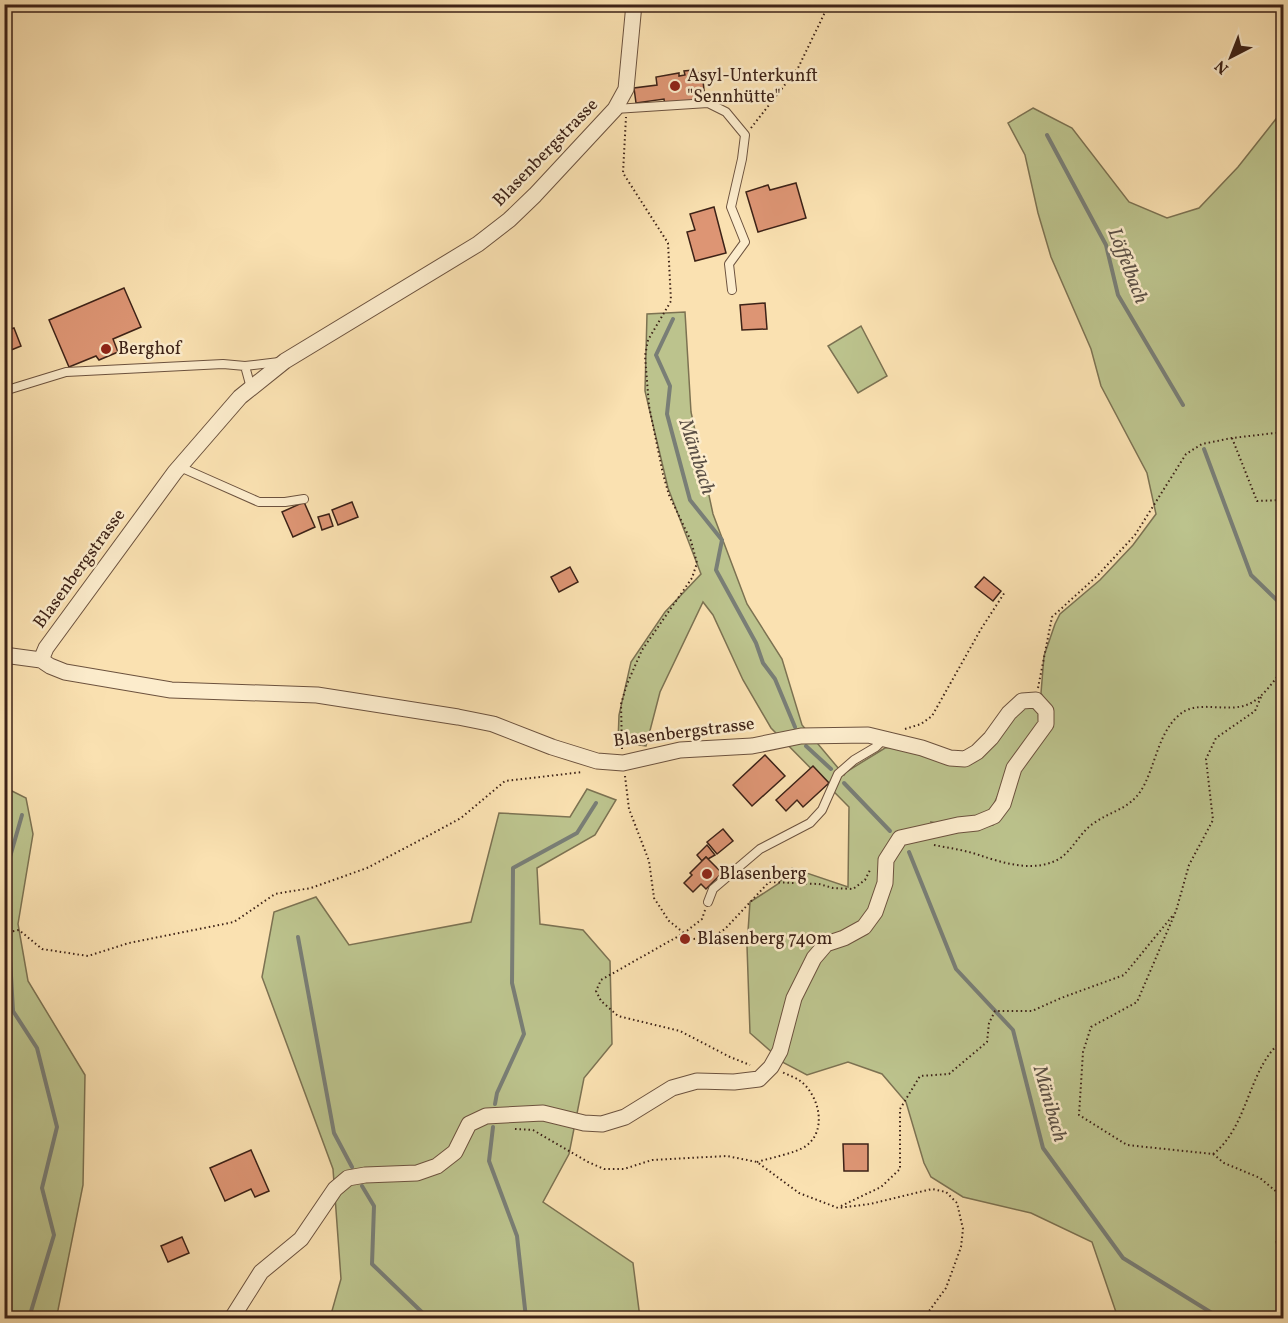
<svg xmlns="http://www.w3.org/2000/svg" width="1288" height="1323" viewBox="0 0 1288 1323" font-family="Vollkorn,serif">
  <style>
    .green { fill: #bcc38d; stroke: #7c7252; stroke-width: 1.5 }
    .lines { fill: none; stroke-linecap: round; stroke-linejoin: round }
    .stream { stroke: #797e76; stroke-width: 4 }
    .building { fill: #dd9574; stroke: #3d2217; stroke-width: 1.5 }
    .service-casing { stroke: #6c523e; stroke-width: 10 }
    .minor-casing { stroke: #6c523e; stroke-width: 17 }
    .path { stroke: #3d2217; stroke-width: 2; stroke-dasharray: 1.5 3; stroke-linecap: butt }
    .service { stroke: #fceccc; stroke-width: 8 }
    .minor { stroke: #fceccc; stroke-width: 15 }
    .poi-dot { fill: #8f2418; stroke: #fceccc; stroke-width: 2 }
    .labels { text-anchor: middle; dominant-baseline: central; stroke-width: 5; stroke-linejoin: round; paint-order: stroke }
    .poi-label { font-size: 18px; fill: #3d2217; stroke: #fceccc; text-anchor: start }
    .street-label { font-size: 18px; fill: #3d2217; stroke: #fceccc }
    .water-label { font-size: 20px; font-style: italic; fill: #5b5046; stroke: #fceccc }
  </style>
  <rect width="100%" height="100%" fill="#fae1b1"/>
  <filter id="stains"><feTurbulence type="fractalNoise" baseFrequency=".00333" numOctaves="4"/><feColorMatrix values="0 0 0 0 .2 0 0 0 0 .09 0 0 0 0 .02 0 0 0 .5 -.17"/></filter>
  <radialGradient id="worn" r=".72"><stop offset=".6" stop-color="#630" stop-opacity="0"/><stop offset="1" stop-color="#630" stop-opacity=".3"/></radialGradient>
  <g class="green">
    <path d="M1033 108 1072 128 1129 202 1167 218 1199 208 1238 167 1283 110V1243L1276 1242 1283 1265V1318H1118L1092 1242 1031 1213 963 1197 931 1177 924 1163 906 1102 882 1074 848 1062 807 1075 784 1063 750 1033 747 946 750 902 778 884 792 868 848 887 849 807 771 728 743 680 713 615 703 602 660 692 646 746 618 742 619 715 631 662 665 612 701 574 668 488 645 391 647 314 685 312 691 412 713 514 747 604 782 659 802 725 844 775 846 772 885 748 900 746 952 765 1026 706 1038 710 1039 725 1006 778 992 808 980 819 941 824 931 822 934 835 993 825 1020 767 1051 714 1041 693 1044 656 1055 624 1060 614 1100 580 1133 545 1156 514 1147 473 1101 386 1091 349 1051 257 1038 213 1025 155 1008 123Z"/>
    <path d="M861 326 887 376 858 393 828 346Z"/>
    <path d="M4 787 26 798 33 834 18 924 28 981 85 1075 83 1185 58 1310 55 1318H5Z"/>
    <path d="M587 789 616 800 595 835 537 868 540 924 583 930 610 961 612 1044 584 1078 569 1154 543 1202 633 1263 640 1318H330L341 1279 333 1169 262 977 274 912 316 897 349 945 471 922 499 813 570 817Z"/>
  </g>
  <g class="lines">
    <g class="stream">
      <path d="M1047 135 1106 245 1118 295 1183 405"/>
      <path d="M673 319 656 355 670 386 667 414 690 500 722 540 716 570 756 643 763 663 775 679 795 727"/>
      <path d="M1204 449 1251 575 1284 607"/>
      <path d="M806 746 831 769"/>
      <path d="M844 783 890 831"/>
      <path d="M909 852 956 969 1013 1030 1043 1148 1123 1258 1220 1318"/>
      <path d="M8 922 6 871 22 815"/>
      <path d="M298 937 334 1133 352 1167"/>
      <path d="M9 941 13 1011 37 1048 57 1127 42 1188 54 1235 29 1318"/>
      <path d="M495 1104 497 1093 524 1034 512 983 513 868 577 833 596 803"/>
      <path d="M493 1127 489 1161 517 1236 526 1318"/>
      <path d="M362 1186 374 1206 372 1264 428 1318"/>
    </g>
  </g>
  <g class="building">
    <path d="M693 70V74L702 72 705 99 665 105 664 99 636 103 634 88 657 85 656 77 679 73V76L685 75 684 71Z"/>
    <path d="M796 183 806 218 758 232 746 192 768 185 770 190Z"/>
    <path d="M714 207 726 253 695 261 687 232 695 230 690 214Z"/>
    <path d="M124 288 141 327 113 339 118 352 99 360 96 356 69 367 49 320Z"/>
    <path d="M765 303 767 329 742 330 740 305Z"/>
    <path d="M14 328 21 346 4 353V331Z"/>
    <path d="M304 502 315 527 293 537 282 512Z"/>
    <path d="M352 502 358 517 338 525 332 510Z"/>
    <path d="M329 514 333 526 322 530 318 517Z"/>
    <path d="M570 567 578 582 559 592 551 577Z"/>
    <path d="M984 577 1001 591 993 601 975 587Z"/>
    <path d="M765 755 785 776 752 806 733 785Z"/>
    <path d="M813 766 829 783 803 807 797 800 786 811 776 800Z"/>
    <path d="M723 829 733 841 717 854 707 842Z"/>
    <path d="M707 845 715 855 708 859 706 857 702 861 697 855Z"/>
    <path d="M706 857 722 873 706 889 701 884 693 892 684 883 692 875 690 873Z"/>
    <path d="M843 1144H868V1171H844Z"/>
    <path d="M251 1150 269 1191 255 1197 251 1189 225 1201 210 1168Z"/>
    <path d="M182 1237 189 1253 168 1262 161 1246Z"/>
  </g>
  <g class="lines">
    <g class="service-casing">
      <g id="service">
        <path d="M615 109 708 103 726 112 745 135 742 159 731 207 745 242 729 264 732 290"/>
        <path d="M245 366 279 362"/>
        <path d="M4 391 66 372 223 364 245 366 251 388"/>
        <path d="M180 467 259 502H285L304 499"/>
        <path d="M708 902 713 889 760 849 810 823 822 810 838 774 854 760 876 747 884 739"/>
      </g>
    </g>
    <g class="minor-casing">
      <g id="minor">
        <path d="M4 655 41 660 50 666 65 672 171 690 317 695 458 717 493 724 552 747 597 761 623 763 680 750 752 746 801 736 868 735 922 748 950 758 965 759 977 752 991 738 1009 713 1022 701 1036 700 1046 711V724L1014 768 1003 804 994 816 977 823 958 825 900 838 886 860 885 883 875 912 864 927 844 938 826 944 814 958 794 998 780 1051 771 1067 759 1079 734 1082 697 1081 672 1088 625 1117 602 1124 584 1123 543 1113 486 1116 469 1124 455 1152 437 1166 417 1173 365 1175 348 1178 335 1189 301 1239 261 1272 232 1318"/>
        <path d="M41 660 46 648 175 472 240 397 285 361 478 244 509 220 535 195 615 109 626 89 634 4"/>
      </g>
    </g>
    <g class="path">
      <path d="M751 128 798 68 829 4"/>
      <path d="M1232 438 1257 501 1284 500"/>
      <path d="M1038 688 1052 617 1097 576 1135 535 1186 454 1202 444 1232 438 1284 432"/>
      <path d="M1261 697 1255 711 1216 738 1206 759 1213 820 1189 865 1176 911 1137 1002 1091 1027 1083 1052 1079 1115 1127 1145 1213 1154 1224 1163 1260 1178 1284 1198"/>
      <path d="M905 729 921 724 932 716 981 629 1005 592"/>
      <path d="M622 749 621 704 627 684 642 650 692 578 697 563 691 541 669 495 663 474 649 406 645 356 648 340 671 301 668 243 623 173 626 117"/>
      <path d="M625 776 629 809 649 861 654 898 669 921 684 933 692 939 711 938 725 929 769 882 819 884 833 888 853 889 865 880 871 868"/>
      <path d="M934 845C949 848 964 850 979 855 1003 863 1034 873 1059 859 1073 850 1080 832 1094 823 1111 811 1130 809 1142 789 1155 767 1158 734 1178 716 1196 698 1227 714 1249 704 1264 697 1274 680 1284 668"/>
      <path d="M705 910 702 919 684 933 601 980 596 991 601 1001 618 1016 680 1031 730 1057 750 1065"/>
      <path d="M4 933 19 930 42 949 88 956 129 943 234 922 275 894 311 888 367 868 424 838 461 818 505 781 583 772"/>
      <path d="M515 1129 533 1130 588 1162 604 1169H624L652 1160 727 1156 757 1162 799 1193 838 1208 870 1204 932 1189 946 1192 957 1203 963 1229 961 1247 946 1288 924 1318"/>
      <path d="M1213 1154C1249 1127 1249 1063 1284 1040"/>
      <path d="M757 1162C770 1158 796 1153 806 1146 828 1130 819 1094 799 1080 794 1077 788 1075 782 1072"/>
      <path d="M841 1206 881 1187 900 1169V1109L920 1076 949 1074 987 1042 989 1023 995 1011H1032L1061 998 1124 975 1174 914"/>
      <path d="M1284 1231C1272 1250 1279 1269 1284 1289"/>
    </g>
    <use href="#service" class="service"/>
    <use href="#minor" class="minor"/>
  </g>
  <g class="poi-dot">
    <circle cx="675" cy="86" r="6"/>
    <circle cx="106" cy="349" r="6"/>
    <circle cx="707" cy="874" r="6"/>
    <circle cx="685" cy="939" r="6"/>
  </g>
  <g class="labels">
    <g class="poi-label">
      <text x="687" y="76">Asyl-Unterkunft<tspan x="687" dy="21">"Sennhütte"</tspan></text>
      <text x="118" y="349">Berghof</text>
      <text x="719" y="874">Blasenberg</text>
      <text x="697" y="939">Blasenberg 740m</text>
    </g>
    <g class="street-label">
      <text transform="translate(546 153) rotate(-46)">Blasenbergstrasse</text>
      <text transform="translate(80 569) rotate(-54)">Blasenbergstrasse</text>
      <text transform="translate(684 733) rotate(-7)">Blasenbergstrasse</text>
    </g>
    <g class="water-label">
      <text transform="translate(1127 266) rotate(69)">Löffelbach</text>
      <text transform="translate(696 457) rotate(72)">Mänibach</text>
      <text transform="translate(1049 1104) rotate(74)">Mänibach</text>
    </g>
  </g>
  <rect width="1288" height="1323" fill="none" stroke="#fae1b1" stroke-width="24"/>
  <rect x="6" y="6" width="1276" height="1311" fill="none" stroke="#3d2217" stroke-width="3"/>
  <rect x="12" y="12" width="1264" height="1299" fill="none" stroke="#3d2217" stroke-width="1.5"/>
  <g transform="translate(1231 57) rotate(222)" stroke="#fceccc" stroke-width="4.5" paint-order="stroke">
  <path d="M0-4.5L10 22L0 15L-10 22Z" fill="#3d2217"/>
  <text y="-9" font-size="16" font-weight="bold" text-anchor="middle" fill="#3d2217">N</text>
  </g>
  <rect width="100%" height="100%" filter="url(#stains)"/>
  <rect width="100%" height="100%" fill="url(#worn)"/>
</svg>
